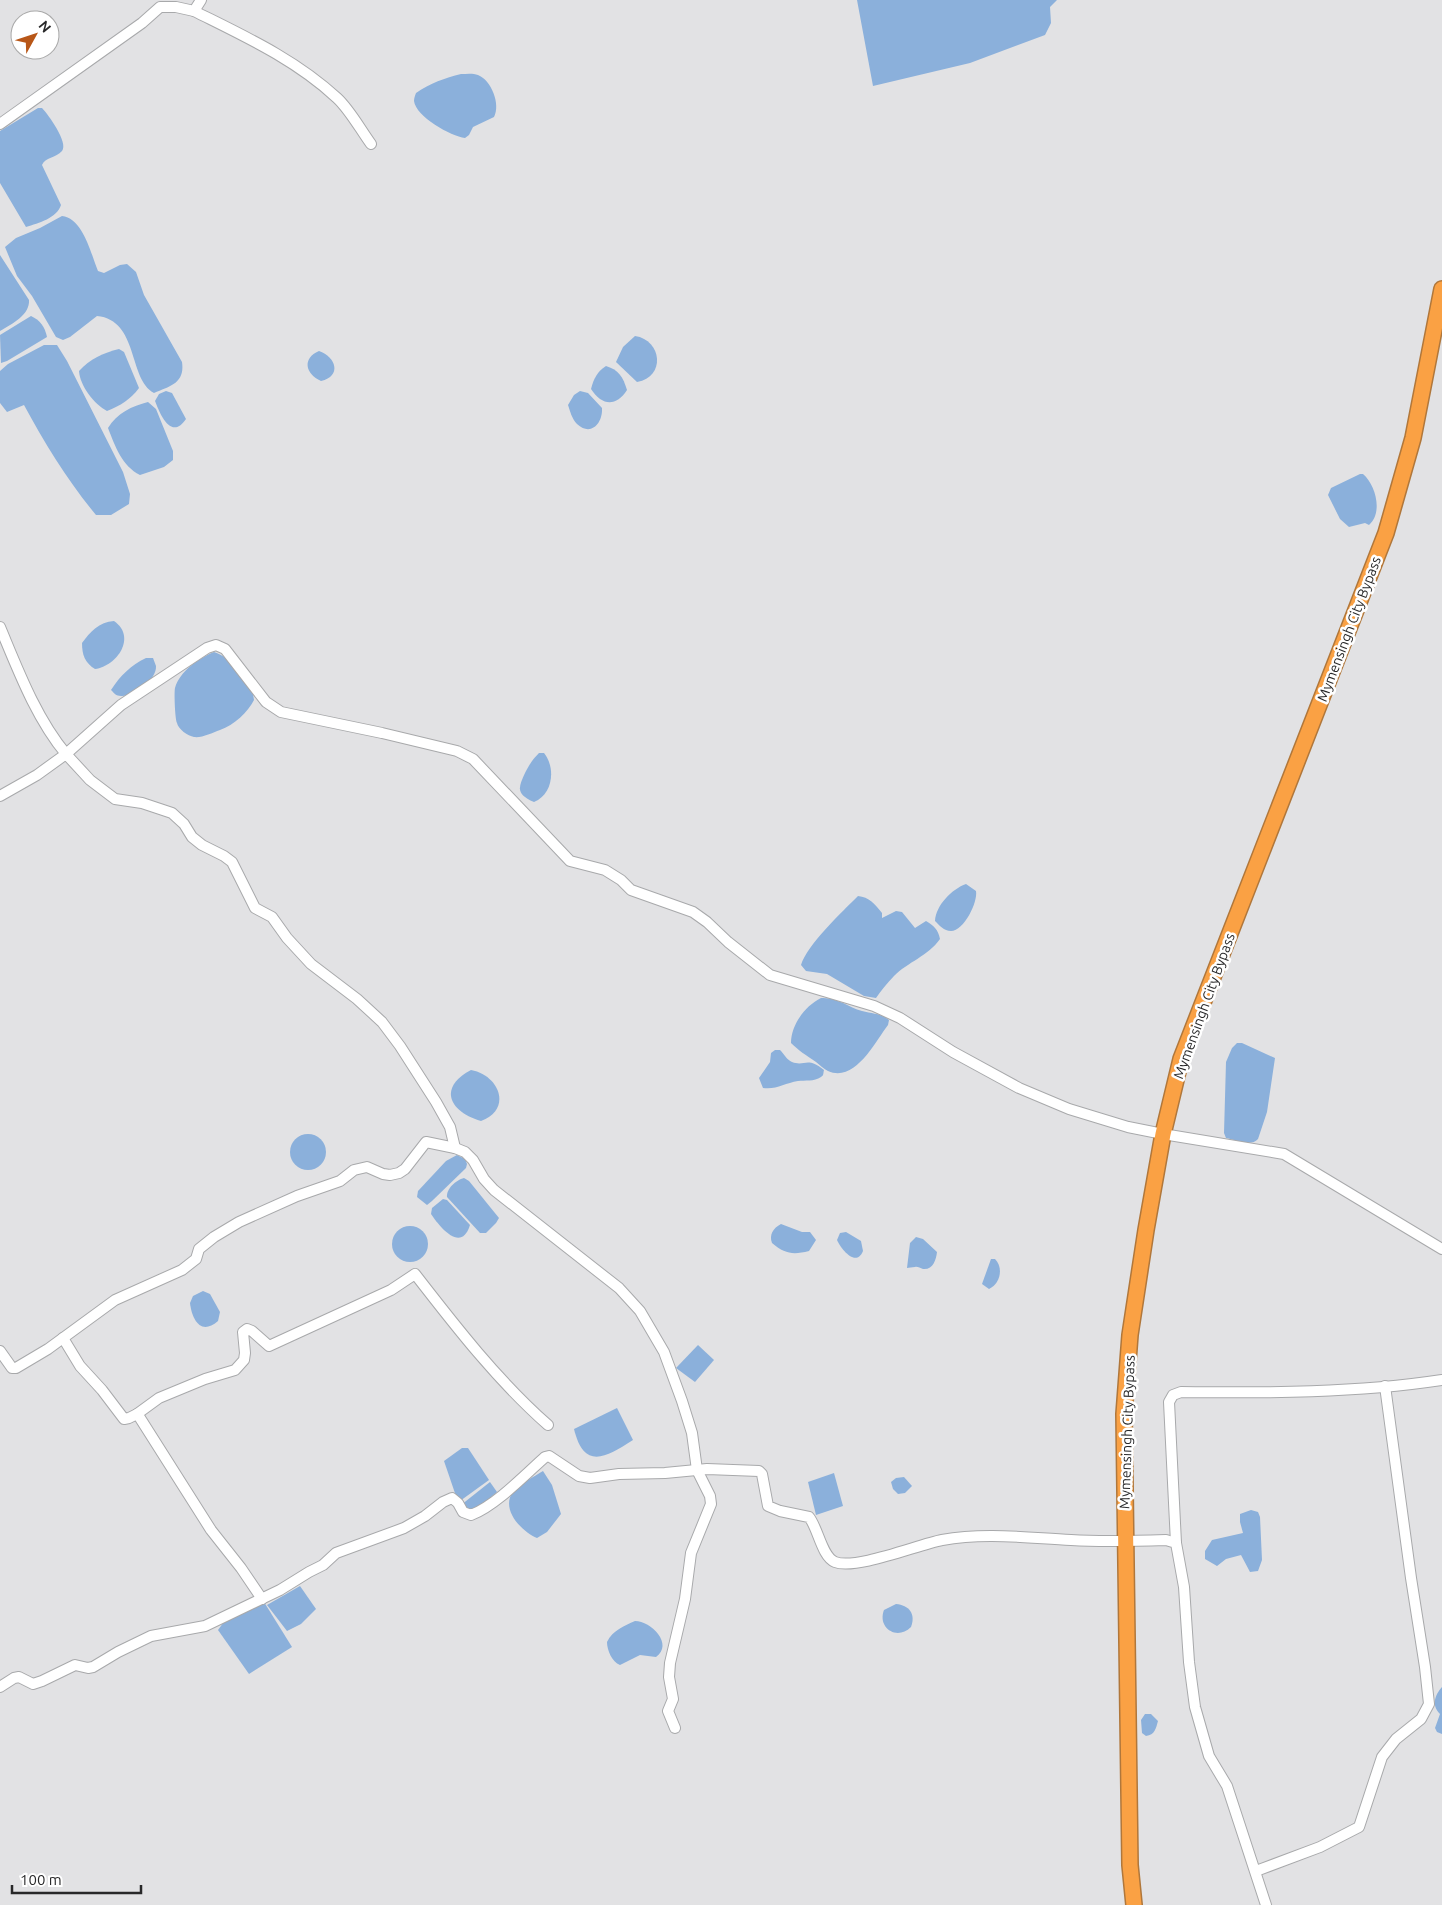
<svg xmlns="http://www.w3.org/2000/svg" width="1442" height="1905" viewBox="0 0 1442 1905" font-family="Ubuntu,sans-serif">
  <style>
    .water { fill: #8bb0db }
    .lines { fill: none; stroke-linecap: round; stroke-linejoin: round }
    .minor-casing { stroke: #a8a9ab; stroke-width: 12 }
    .highway-casing { stroke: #b0773b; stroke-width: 18 }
    .minor { stroke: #fff; stroke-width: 10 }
    .highway { stroke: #faa144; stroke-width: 15 }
    .labels { text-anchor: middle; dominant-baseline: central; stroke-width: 5; stroke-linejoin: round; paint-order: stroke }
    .street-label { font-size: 14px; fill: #282829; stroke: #fff }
  </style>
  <rect width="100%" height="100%" fill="#e2e2e4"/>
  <g class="water">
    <path d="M857 0H1057L1050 7 1051 23 1045 35 970 63 873 86Z"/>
    <path d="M461 74C466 74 473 73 478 75 491 80 501 104 494 117L473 127 469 135 465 138C451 136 416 117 414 101 414 98 415 96 416 93 430 83 445 78 461 74Z"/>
    <path d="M38 108H42C48 114 69 143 62 151 56 158 45 157 42 165L61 205C57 218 39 223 26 227L0 183V131Z"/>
    <path d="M62 216C83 218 91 254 98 271L104 273 120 265 127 264 136 272 144 295 182 362C185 383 171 386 154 393 128 379 139 320 97 316L70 337 63 340 56 337 32 296 17 276 5 247 16 238 40 228Z"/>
    <path d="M0 255 29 300C30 315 12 324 0 331Z"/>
    <path d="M31 316C40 320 45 327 47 337L7 361 1 363 0 335Z"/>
    <path d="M635 336C662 340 666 377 637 382L616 362 623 347Z"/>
    <path d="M44 345H57L67 361 123 472 130 494 129 504 111 515H96C68 481 45 444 24 405L7 412 0 403V371L8 364Z"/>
    <path d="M119 349 124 352 139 388C131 399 120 406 107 411 94 404 80 386 79 371 90 359 103 353 119 349Z"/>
    <path d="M319 351C336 357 342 376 321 381 305 374 302 358 319 351Z"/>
    <path d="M606 366C619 370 623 377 627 390 616 407 602 406 591 389 594 378 597 372 606 366Z"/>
    <path d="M166 391 172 393 186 419C171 441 160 414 155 401L159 394Z"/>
    <path d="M580 391 588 393 602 408C603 423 591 437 577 424 572 419 570 411 568 405L574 395Z"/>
    <path d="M148 402 156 409 173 451V460L164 467 140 475C122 466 115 446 108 428 117 413 132 406 148 402Z"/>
    <path d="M1360 474H1363C1376 485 1383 513 1369 525L1365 523 1349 527 1340 519 1328 495 1331 488Z"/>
    <path d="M114 621C137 637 117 666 95 669 85 663 82 655 82 643 90 632 99 622 114 621Z"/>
    <path d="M214 652C232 657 243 679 253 694L254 700C248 712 234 725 220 730 212 733 202 738 194 737 188 736 178 729 177 723 175 719 174 692 175 688 180 671 198 659 214 652Z"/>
    <path d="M146 658H153C154 661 155 663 156 666 157 680 133 697 121 696 116 696 114 693 111 690 120 676 131 665 146 658Z"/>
    <path d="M539 753H544C556 768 553 794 534 802 516 794 518 788 525 773 529 765 533 759 539 753Z"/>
    <path d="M966 884 976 891C978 902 964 931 951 931 944 931 939 925 935 921 936 905 952 889 966 884Z"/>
    <path d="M858 896C869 897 875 904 882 913V918L896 911 902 912 915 928 926 921C934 926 938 929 940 939 928 956 908 962 894 976 887 983 881 991 876 998L864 996 827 974 806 971 801 965C807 945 842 912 858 896Z"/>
    <path d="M821 998C837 997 848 1007 862 1011 872 1014 881 1013 889 1020L888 1025C875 1042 855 1083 828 1071 824 1069 820 1065 816 1062 806 1055 799 1051 791 1043 791 1025 805 1006 821 998Z"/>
    <path d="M1237 1043H1242L1275 1058 1267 1112 1258 1139C1251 1147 1236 1140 1226 1138L1224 1133 1226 1062 1232 1048Z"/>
    <path d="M775 1050H780C784 1054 787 1060 792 1062 805 1067 807 1056 824 1070 823 1074 824 1075 821 1077 814 1082 805 1080 798 1081 785 1083 776 1090 763 1088L759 1078 770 1062 771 1053Z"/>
    <path d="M471 1070C499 1075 513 1109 481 1121 450 1112 437 1088 471 1070Z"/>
    <circle cx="308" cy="1152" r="18"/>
    <path d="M457 1155 465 1159 467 1164 466 1168 432 1201 427 1205 417 1197 418 1191 446 1161Z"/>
    <path d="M464 1178 469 1181 499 1218 496 1223 486 1233H480L447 1197C446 1189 456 1180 464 1178Z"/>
    <path d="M443 1199 447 1200 470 1225C461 1254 439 1226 431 1214L432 1208Z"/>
    <path d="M781 1224 802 1232H810L816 1240 809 1251C793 1255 785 1254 772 1243 769 1235 773 1228 781 1224Z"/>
    <circle cx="410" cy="1244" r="18"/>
    <path d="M846 1232 861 1241 863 1251C856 1268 841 1249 837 1240L840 1233Z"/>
    <path d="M916 1237 923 1239 937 1252C936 1260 933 1270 923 1269 920 1268 917 1266 915 1267 912 1267 909 1268 907 1268L910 1243Z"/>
    <path d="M991 1259H995C1004 1268 1000 1284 989 1289L982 1284Z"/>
    <path d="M203 1291 210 1294 220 1312 218 1321C201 1336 192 1320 190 1303L193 1296Z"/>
    <path d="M698 1345 714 1360 695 1382 676 1368Z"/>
    <path d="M617 1408 633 1440C605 1458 584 1470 574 1429Z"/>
    <path d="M462 1448H468L489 1480 460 1501 457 1499 444 1461Z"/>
    <path d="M543 1471 552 1485 561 1514 547 1532 537 1538C522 1532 500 1509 513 1492 518 1485 535 1476 543 1471Z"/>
    <path d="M834 1473 843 1506 816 1515 808 1482Z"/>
    <path d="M904 1477 912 1486 905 1493 898 1494 893 1489 891 1482 896 1478Z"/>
    <path d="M490 1482 497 1492 477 1509 471 1511 461 1505Z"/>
    <path d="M1251 1510 1258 1512 1260 1517 1262 1560 1258 1571 1250 1572 1241 1555 1226 1559 1217 1566 1205 1559V1551L1212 1540 1243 1533 1240 1522V1514Z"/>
    <path d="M300 1586 316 1609 301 1624 287 1631 267 1605Z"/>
    <path d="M264 1602 292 1647 249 1674 218 1630 226 1619Z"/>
    <path d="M896 1604C909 1605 916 1614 911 1627 897 1641 877 1628 884 1610Z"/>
    <path d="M635 1621C651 1621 674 1644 656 1657L640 1655 620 1665C612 1662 607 1650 607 1642 613 1630 624 1626 635 1621Z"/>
    <path d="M1442 1687V1734L1437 1732 1435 1728 1440 1714C1431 1705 1435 1695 1442 1687Z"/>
    <path d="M1145 1714H1151L1158 1721C1156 1728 1155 1735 1146 1736L1142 1733 1141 1720Z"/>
  </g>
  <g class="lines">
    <g class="minor-casing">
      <g id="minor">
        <path d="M194 11C244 36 295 59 337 98 350 110 360 129 371 144"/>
        <path d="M0 124 142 23 160 7H176L194 11 201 0"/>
        <path d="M0 627C18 670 36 718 66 754L121 705 207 648 216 645 225 649 266 702 281 712 382 733 457 751 473 759 570 861 605 870 621 880 631 890 693 912 707 922 728 942 770 975 874 1006 900 1018 953 1052 1019 1088 1069 1109 1128 1127 1163 1134 1284 1154 1442 1249"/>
        <path d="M0 796 37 775 66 754 90 780 115 799 142 803 172 813 184 824 192 837 202 845 224 856 232 862 255 908 272 917 287 938 311 964 357 999 382 1022 400 1046 436 1102 450 1127 455 1148"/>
        <path d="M63 1338 80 1366 102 1390 124 1419 129 1418 137 1414 140 1418 211 1530 241 1568 262 1599"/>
        <path d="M0 1351 12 1368H16L48 1349 115 1300 182 1270 196 1259 199 1249 214 1237 239 1222 297 1196 340 1181 354 1170 367 1167 383 1174 390 1175 399 1173 405 1169 426 1142 455 1148 465 1152 473 1160 484 1179 494 1190 619 1288 640 1311 664 1352 682 1401 692 1433 697 1470 710 1496 711 1504 691 1553 685 1599 670 1663 669 1677 673 1699 668 1711 675 1728"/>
        <path d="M137 1414 159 1398 205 1379 235 1370 244 1360 245 1353 243 1332 247 1329 252 1331 269 1346 391 1290 415 1274C456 1327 498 1381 548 1425"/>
        <path d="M1176 1543 1169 1402 1173 1395 1181 1392C1267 1393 1356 1393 1442 1380"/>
        <path d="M0 1687 14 1678 19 1677 33 1684 42 1681 75 1665 88 1668 93 1667 118 1652 151 1636 205 1626 280 1590 309 1572 323 1565 336 1553 404 1528 425 1516 443 1502 452 1498 458 1503 463 1512 471 1515C495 1506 525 1475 545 1457L549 1456 579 1476 590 1478 619 1474 665 1473 707 1469 759 1471 762 1474 768 1506 780 1511 809 1517C818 1528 822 1557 835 1562 856 1570 917 1545 942 1540 985 1532 1028 1538 1071 1540 1103 1542 1135 1541 1166 1540L1176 1543 1184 1587 1189 1662 1195 1707 1209 1756 1227 1786 1266 1905"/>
        <path d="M1256 1871 1320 1847 1359 1827 1382 1757 1396 1739 1421 1719 1429 1704 1425 1667 1411 1578 1385 1386"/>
      </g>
    </g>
    <g class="highway-casing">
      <path id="highway" d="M1134 1905 1130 1865 1124 1414 1130 1335 1146 1230 1163 1134 1181 1059 1386 533 1413 438 1442 289"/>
    </g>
    <use href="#minor" class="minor"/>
    <use href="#highway" class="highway"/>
  </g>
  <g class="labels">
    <g class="street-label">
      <text transform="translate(1349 629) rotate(-69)">Mymensingh City Bypass</text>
      <text transform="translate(1204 1006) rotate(-70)">Mymensingh City Bypass</text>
      <text transform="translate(1127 1432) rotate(-88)">Mymensingh City Bypass</text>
    </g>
  </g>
  <g transform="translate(35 35) rotate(50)"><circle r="24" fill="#ffffff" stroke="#a9a9a9"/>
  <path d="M0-4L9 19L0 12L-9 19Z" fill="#b85718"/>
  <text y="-8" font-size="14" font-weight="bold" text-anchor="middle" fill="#282829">N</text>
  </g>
  <path d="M12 1885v8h129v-8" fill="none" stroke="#282829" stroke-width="2.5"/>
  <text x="20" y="1885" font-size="15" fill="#282829" stroke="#ffffff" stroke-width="4" paint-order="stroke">100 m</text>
</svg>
